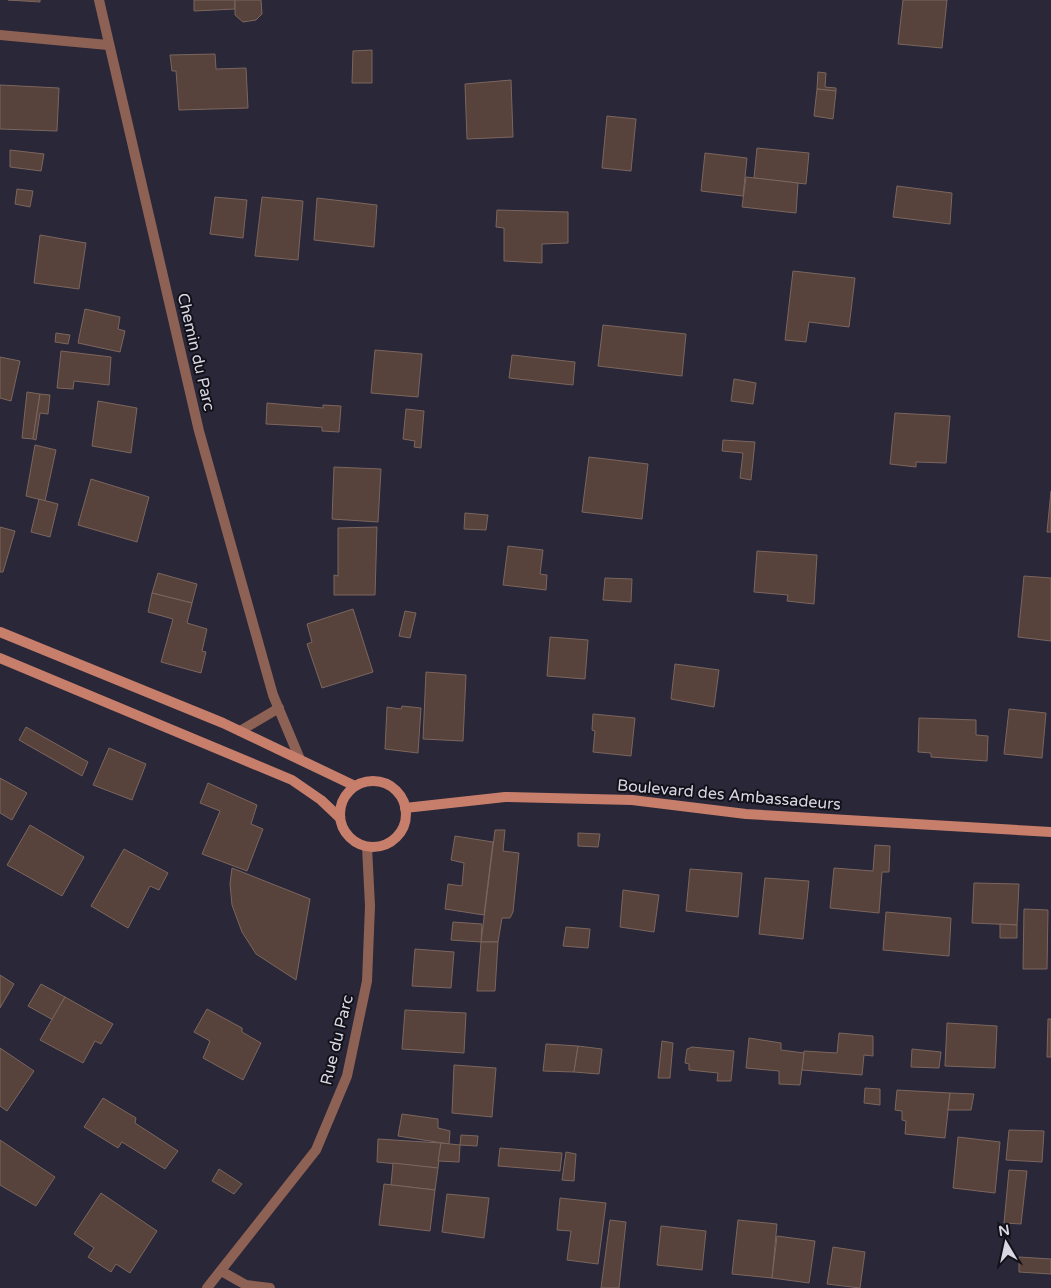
<svg xmlns="http://www.w3.org/2000/svg" width="1051" height="1288" viewBox="0 0 1051 1288" font-family="'Varela Round',sans-serif">
  <style>
    .building { fill: #57433c; stroke: #7b665e }
    .lines { fill: none; stroke-linecap: round; stroke-linejoin: round }
    .minor { stroke: #8e6155; stroke-width: 10 }
    .tertiary { stroke: #8e6155; stroke-width: 10 }
    .secondary { stroke: #c77f6c; stroke-width: 10 }
    .labels { text-anchor: middle; dominant-baseline: central; stroke-width: 4; stroke-linejoin: round; paint-order: stroke }
    .street-label { font-size: 16px; fill: #d8d7e2; stroke: #121119 }
  </style>
  <rect width="100%" height="100%" fill="#2a2738"/>
  <g class="building">
    <path d="M8 0H40V2Z"/>
    <path d="M194 0H235V9L194 11Z"/>
    <path d="M235 0H261L262 14 256 20 243 22 235 15Z"/>
    <path d="M903 0H947L942 48 898 44Z"/>
    <path d="M372 50V83H352L353 51Z"/>
    <path d="M215 54 216 69 246 68 248 108 179 110 176 71H172L170 55Z"/>
    <path d="M818 72 826 73 825 87 836 88V91L817 89Z"/>
    <path d="M511 80 513 137 467 139 465 84Z"/>
    <path d="M0 85 59 88 57 131 0 129Z"/>
    <path d="M817 89 836 91 833 119 814 116Z"/>
    <path d="M607 116 636 119 631 171 602 168Z"/>
    <path d="M757 148 809 153 806 184 754 178Z"/>
    <path d="M10 150 44 154 41 171 10 167Z"/>
    <path d="M705 153 747 158 743 196 701 191Z"/>
    <path d="M746 177 798 183 796 213 742 207Z"/>
    <path d="M897 186 952 193 950 224 893 217Z"/>
    <path d="M17 189 33 191 30 207 15 204Z"/>
    <path d="M215 197 247 200 243 238 210 234Z"/>
    <path d="M262 197 303 201 298 260 255 256Z"/>
    <path d="M317 198 377 205 374 247 314 240Z"/>
    <path d="M497 210 568 212V243L542 244V263L504 261V228L496 227Z"/>
    <path d="M40 235 86 243 79 289 34 283Z"/>
    <path d="M793 271 855 278 849 327 809 322 806 342 785 340Z"/>
    <path d="M85 309 120 317 118 329 125 331 120 352 78 343Z"/>
    <path d="M603 325 686 334 682 376 598 366Z"/>
    <path d="M56 333 70 335 68 344 55 342Z"/>
    <path d="M375 350 422 354 418 397 371 393Z"/>
    <path d="M61 351 111 357 109 385 74 381 73 389 57 388Z"/>
    <path d="M512 355 575 362 573 385 509 378Z"/>
    <path d="M0 357 20 361 11 401 0 398Z"/>
    <path d="M734 379 756 383 753 404 731 401Z"/>
    <path d="M27 392 40 394 33 439 22 438Z"/>
    <path d="M40 394 50 395 48 414 40 413 36 440 33 439Z"/>
    <path d="M98 401 137 408 131 453 92 446Z"/>
    <path d="M267 403 323 408V405L341 406 339 432 322 431V427L266 424Z"/>
    <path d="M406 409 424 411 421 448 414 447 415 441 403 439Z"/>
    <path d="M895 413 950 416 946 463 916 462V467L890 464Z"/>
    <path d="M723 440 755 442 751 480 740 478 743 453 722 451Z"/>
    <path d="M35 445 56 450 45 501 26 496Z"/>
    <path d="M589 457 648 464 642 519 582 512Z"/>
    <path d="M334 467 381 469 378 522 332 519Z"/>
    <path d="M91 479 149 497 137 542 78 525Z"/>
    <path d="M1051 491V532H1047Z"/>
    <path d="M39 499 58 504 50 537 31 532Z"/>
    <path d="M465 513 488 515 486 530 464 529Z"/>
    <path d="M0 527 15 531 3 572H0Z"/>
    <path d="M377 527 375 595H334V575L338 576V528Z"/>
    <path d="M508 546 543 550 540 574 547 575 546 590 503 585Z"/>
    <path d="M757 551 817 555 814 604 787 601 788 595 754 592Z"/>
    <path d="M158 573 197 584 192 603 152 593Z"/>
    <path d="M1024 576 1051 578V641L1018 637Z"/>
    <path d="M605 578 632 579 631 602 603 600Z"/>
    <path d="M152 593 192 603 187 623 207 629 202 651 206 652 201 673 161 662 173 619 148 612Z"/>
    <path d="M353 609 373 672 322 688 307 644 312 642 307 624Z"/>
    <path d="M405 611 416 613 410 638 399 636Z"/>
    <path d="M550 637 588 640 585 679 547 676Z"/>
    <path d="M675 664 719 670 714 707 671 699Z"/>
    <path d="M426 672 466 675 463 741 423 739Z"/>
    <path d="M402 706 421 708 418 753 385 749 387 707 401 709Z"/>
    <path d="M1009 709 1046 713 1042 758 1004 754Z"/>
    <path d="M593 714 635 718 631 756 593 752 595 731 592 730Z"/>
    <path d="M919 718 976 720V735L988 736 987 761 931 757V753L918 752Z"/>
    <path d="M26 727 88 762 82 776 19 740Z"/>
    <path d="M109 748 146 764 132 800 93 785Z"/>
    <path d="M0 778 27 793 12 820 0 813Z"/>
    <path d="M208 783 257 805 251 824 263 829 247 871 202 854 220 811 200 803Z"/>
    <path d="M30 825 84 857 62 896 7 865Z"/>
    <path d="M495 830H505L503 851 519 853 513 912 510 918H502L498 942H481Z"/>
    <path d="M578 833 600 834 598 847 578 846Z"/>
    <path d="M455 836 493 842 484 915 445 909 448 884 462 886 464 863 451 860Z"/>
    <path d="M875 845 890 846 889 872H882L879 913 830 908 834 868 873 871Z"/>
    <path d="M124 849 168 873 159 890 150 886 128 928 91 906Z"/>
    <path d="M232 868 310 899 296 980 256 954 242 932 232 905 230 884Z"/>
    <path d="M690 869 742 873 738 917 686 911Z"/>
    <path d="M765 878 809 881 803 939 759 934Z"/>
    <path d="M974 883 1019 884 1017 925 972 923Z"/>
    <path d="M623 890 659 895 654 932 620 927Z"/>
    <path d="M1024 909 1048 910 1047 969H1023Z"/>
    <path d="M886 912 951 918 949 956 883 950Z"/>
    <path d="M453 922 482 924 481 942 451 940Z"/>
    <path d="M1000 924 1017 925V938H1000Z"/>
    <path d="M566 927 590 929 588 948 563 946Z"/>
    <path d="M481 942H498L495 991H477Z"/>
    <path d="M415 949 454 952 451 988 412 986Z"/>
    <path d="M0 975 14 984 0 1008Z"/>
    <path d="M41 984 65 997 53 1020 28 1006Z"/>
    <path d="M65 997 113 1024 101 1044 95 1041 83 1063 40 1040Z"/>
    <path d="M207 1009 242 1028V1032L261 1043 243 1080 203 1058 210 1041 194 1032Z"/>
    <path d="M405 1010 466 1013 464 1053 402 1049Z"/>
    <path d="M1048 1019H1051V1057H1047Z"/>
    <path d="M947 1023 997 1026 995 1068 945 1066Z"/>
    <path d="M839 1033 873 1036V1056L864 1055 862 1075 802 1070 804 1051 837 1053Z"/>
    <path d="M749 1038 781 1043V1050L804 1053 800 1085 779 1084V1071L746 1068Z"/>
    <path d="M662 1041 673 1043 670 1078H658Z"/>
    <path d="M546 1044 578 1046 574 1072 543 1071Z"/>
    <path d="M578 1046 602 1049 599 1074 574 1072Z"/>
    <path d="M692 1047 734 1051 731 1081H717L718 1073 689 1070V1064L685 1063 687 1049Z"/>
    <path d="M0 1048 34 1071 7 1111 0 1106Z"/>
    <path d="M912 1049 941 1052 939 1068 911 1067Z"/>
    <path d="M454 1065 496 1068 492 1117 452 1113Z"/>
    <path d="M865 1088 880 1089V1105L864 1103Z"/>
    <path d="M897 1090 950 1093 945 1138 905 1134 906 1121 902 1120V1111L895 1110Z"/>
    <path d="M950 1093 974 1094 971 1110H948Z"/>
    <path d="M103 1098 136 1118 135 1123 178 1151 165 1169 122 1142 118 1148 84 1127Z"/>
    <path d="M402 1114 438 1119V1128L450 1131 449 1144 398 1136Z"/>
    <path d="M1009 1130 1044 1131 1042 1162 1006 1160Z"/>
    <path d="M461 1135 478 1136 477 1146 460 1145Z"/>
    <path d="M958 1137 1000 1142 995 1193 953 1188Z"/>
    <path d="M378 1139 441 1143 438 1168 377 1162Z"/>
    <path d="M0 1140 55 1177 36 1206 0 1185Z"/>
    <path d="M441 1143 460 1145 459 1162 438 1161Z"/>
    <path d="M500 1148 562 1153 560 1171 498 1166Z"/>
    <path d="M566 1152 576 1154 574 1181 562 1180Z"/>
    <path d="M393 1163 438 1168 435 1190 391 1185Z"/>
    <path d="M219 1169 242 1184 234 1194 212 1181Z"/>
    <path d="M1009 1170 1027 1171 1021 1224 1004 1223Z"/>
    <path d="M384 1184 435 1190 430 1231 379 1225Z"/>
    <path d="M101 1193 157 1231 130 1273 116 1264 111 1272 88 1257 94 1248 74 1234Z"/>
    <path d="M447 1194 489 1198 484 1238 442 1232Z"/>
    <path d="M560 1198 606 1203 598 1264 567 1260 571 1231 557 1230Z"/>
    <path d="M610 1220 626 1222 619 1288H601Z"/>
    <path d="M738 1220 777 1224 772 1278 732 1274Z"/>
    <path d="M661 1226 706 1231 702 1270 657 1265Z"/>
    <path d="M777 1236 815 1241 809 1283 772 1278Z"/>
    <path d="M833 1247 865 1252 860 1288 827 1284Z"/>
    <path d="M1019 1257 1051 1259V1274L1019 1272Z"/>
  </g>
  <g class="lines">
    <g class="minor">
      <path d="M99 0 199 431 273 695 299 757"/>
      <path d="M0 35 108 45"/>
      <path d="M240 731 279 708"/>
      <path d="M221 1271 246 1285 270 1288"/>
    </g>
    <path class="tertiary" d="M207 1288 316 1150 347 1076 367 981 370 906 367 847"/>
    <g class="secondary">
      <path d="M0 632 223 723 355 786"/>
      <path d="M0 658 292 780 321 800 339 817"/>
      <circle cx="373" cy="814" r="33"/>
      <path d="M405 808 505 797 632 800 746 814 1051 832"/>
    </g>
  </g>
  <g class="labels">
    <g class="street-label">
      <text transform="translate(196 352) rotate(77)">Chemin du Parc</text>
      <text transform="translate(729 795) rotate(5)">Boulevard des Ambassadeurs</text>
      <text transform="translate(337 1040) rotate(-76)">Rue du Parc</text>
    </g>
  </g>
  <g transform="translate(1006 1243) rotate(351)" stroke="#121119" stroke-width="4" paint-order="stroke">
  <path d="M0-4L9 19L0 12L-9 19Z" fill="#d8d7e2"/>
  <text y="-8" font-size="14" font-weight="bold" text-anchor="middle" fill="#d8d7e2">N</text>
  </g>
</svg>
